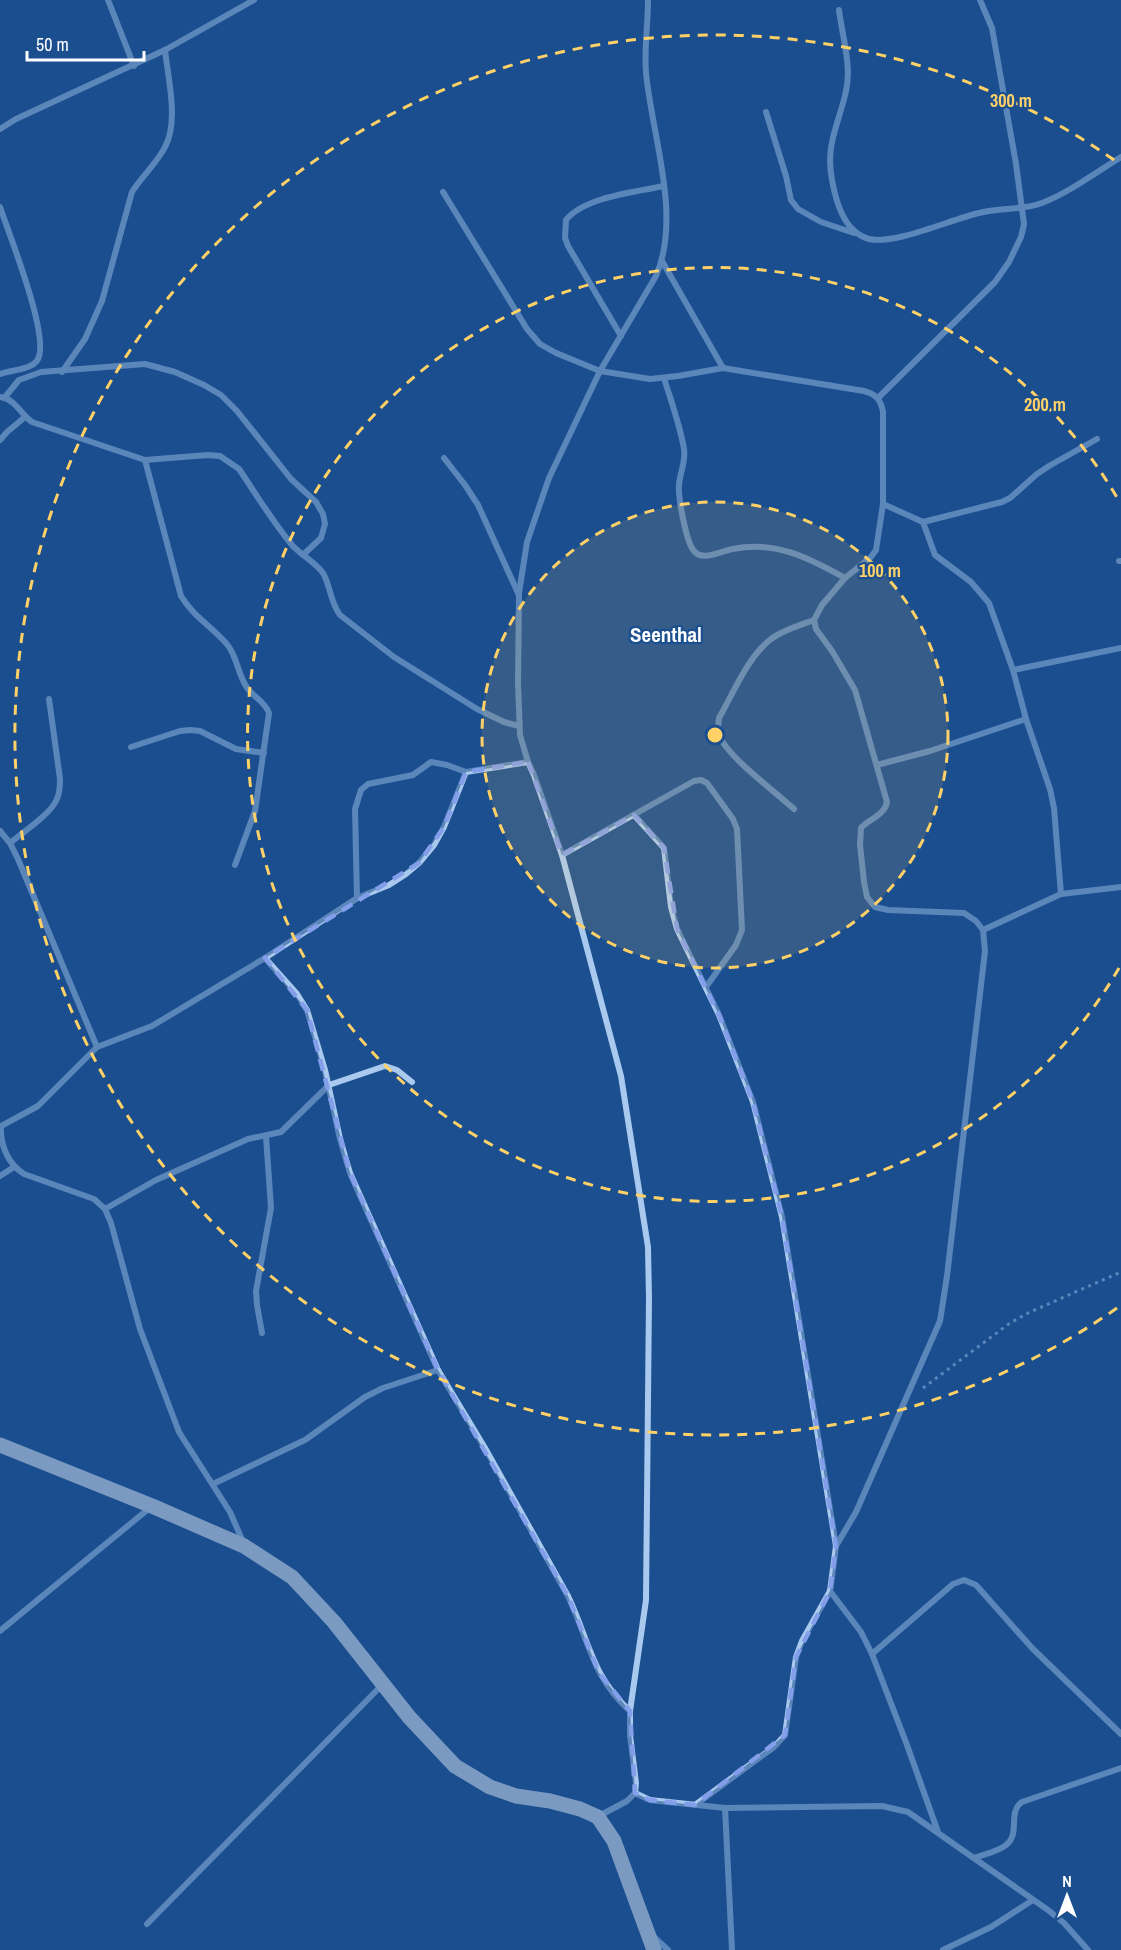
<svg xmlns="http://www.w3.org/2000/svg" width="1121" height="1950" viewBox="0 0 1121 1950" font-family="'Archivo Narrow',sans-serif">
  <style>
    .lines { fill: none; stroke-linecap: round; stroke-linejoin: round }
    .path { stroke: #a9c9ee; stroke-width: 3; stroke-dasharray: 3 4.5; stroke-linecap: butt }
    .minor { stroke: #a9c9ee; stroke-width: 6 }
    .primary { stroke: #f0f6ff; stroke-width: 15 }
    .marked { fill: none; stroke: #839eea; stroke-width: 4.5; stroke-dasharray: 12 8; stroke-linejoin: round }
    .ring { fill: none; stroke: #ffd166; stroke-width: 3; stroke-dasharray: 10 8 }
    .labels { text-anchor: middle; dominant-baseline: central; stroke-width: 4.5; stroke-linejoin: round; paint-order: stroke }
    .quarter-label { font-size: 21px; font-weight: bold; fill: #fff; stroke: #1b4f8f }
    .centre { fill: #ffd166; stroke: #1b4f8f; stroke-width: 3 }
    .ring-label { font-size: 18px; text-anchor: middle; font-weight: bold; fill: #ffd166; stroke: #1b4f8f; stroke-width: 4.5; stroke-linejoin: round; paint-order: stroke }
  </style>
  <rect width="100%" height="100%" fill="#1b4f8f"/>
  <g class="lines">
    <path class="path" d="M923 1388 1010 1323 1030 1312 1121 1272"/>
    <g class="minor">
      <path d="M108 0 134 66"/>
      <path d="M839 10C842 35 852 66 846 91 839 124 825 144 832 180 836 202 844 232 869 239 895 245 952 219 979 213 1000 207 1021 211 1042 203 1070 192 1095 173 1121 157"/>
      <path d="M766 112 786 176 791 200 798 209 821 222 854 233"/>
      <path d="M0 129 16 119 165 50 254 0"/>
      <path d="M443 192 527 329 540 344 556 353 600 371 650 379 678 376 723 368 864 391C876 394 881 400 883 412V504L876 550 871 557 845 578 822 605 814 620 816 629 832 651 855 690 887 802C885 815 869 819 861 828L860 845 864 882 867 897 875 907 888 910 964 913 976 921 983 930 985 951 947 1276 940 1321 856 1512 836 1546"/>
      <path d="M0 207C9 234 50 336 38 359 33 370 10 370 0 374"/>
      <path d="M662 261 723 368"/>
      <path d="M621 336 568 246 565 238 566 220C584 197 636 192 664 186"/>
      <path d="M62 372 85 339 102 301 132 192C142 176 157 163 165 147 179 122 168 78 165 50"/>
      <path d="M664 378C671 401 680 425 684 449 686 462 680 472 679 485 678 497 686 542 694 551 703 562 721 551 733 549 775 540 809 558 845 578"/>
      <path d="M0 397C16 399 20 414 32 422L145 460 208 455 220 456 239 469C256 494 272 521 292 545 301 555 315 562 323 573 331 587 330 602 340 615L394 657 477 709 504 722 519 726"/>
      <path d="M5 397 19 380 41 372 145 364 175 372 204 385 221 395 237 411 291 479 316 502 323 514 325 524 321 538 303 555"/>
      <path d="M878 398 995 282 1009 262 1021 237 1024 224 1016 164 992 28 980 0"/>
      <path d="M0 440 7 432 25 417"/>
      <path d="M444 458 465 485 478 505 518 593"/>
      <path d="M145 460 181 596C193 616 211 626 226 643 238 656 237 675 248 689 255 698 265 702 269 713L255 811 235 865"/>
      <path d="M883 504 923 522 935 555 971 582 989 603 1013 670 1026 719 1050 789 1054 808 1061 894"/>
      <path d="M923 522 1002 502 1010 498 1037 474 1049 466 1097 439"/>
      <path d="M1119 561H1121"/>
      <path d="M1013 670 1121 648"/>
      <path d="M131 747 180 731 190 730 200 731 236 749 264 753"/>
      <path d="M877 765 930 751 1026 719"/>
      <path d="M794 809C773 790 736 763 722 741 717 734 718 726 719 718 734 692 747 658 771 639 783 630 800 625 814 620"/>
      <path d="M634 815 664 848 671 907 677 929 719 1015 753 1102 782 1217 836 1546 830 1591 802 1641 796 1657 785 1735 774 1747 695 1805"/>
      <path d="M0 831 10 843 18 859 97 1047"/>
      <path d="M10 843C23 832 51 814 57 799 60 792 60 786 60 779L49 699"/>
      <path d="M562 855 694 781 701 780 707 783 733 819 737 829 742 930 736 945 706 987"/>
      <path d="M357 898 355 809 361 790 368 784 413 775 431 762 447 765 466 772 528 762"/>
      <path d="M983 930 1061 894 1121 887"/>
      <path d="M265 958 297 994 307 1010 325 1070 340 1139 350 1173 438 1370 485 1448 568 1596C589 1640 592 1677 630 1711"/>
      <path d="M0 1176 14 1167"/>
      <path d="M105 1209 156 1180 248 1139 281 1132 329 1085 385 1066 397 1070 412 1082"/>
      <path d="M262 1333 257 1305 256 1291 271 1208 266 1136"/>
      <path d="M213 1484 305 1440 365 1397 383 1388 438 1370"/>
      <path d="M244 1544 230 1512 179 1432 140 1329 111 1223 105 1209 94 1199 24 1174C8 1164 0 1145 1 1126L38 1106 97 1047 152 1026 265 958 357 898 389 885 406 874 419 863 434 845 444 827 466 772"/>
      <path d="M830 1591 861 1632 872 1654 907 1745 938 1832"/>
      <path d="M0 1631 152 1506"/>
      <path d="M872 1654 953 1584 964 1580 976 1585 1033 1649 1121 1734"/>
      <path d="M635 1793 650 1800 725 1808 882 1806 908 1812 1048 1910 1064 1923 1088 1950"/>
      <path d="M725 1808 732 1950"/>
      <path d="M599 1816 627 1801 635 1793 636 1783 630 1735V1711L646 1600 649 1298 648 1247 621 1076 562 855 534 775 528 762 520 735 518 683 519 593 527 542 549 478 600 371 656 276C682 216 652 136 646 73 644 49 648 24 648 0"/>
      <path d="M974 1858C984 1854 998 1852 1006 1845 1021 1834 1007 1812 1022 1802L1121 1768"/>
      <path d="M147 1924 382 1685"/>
      <path d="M654 1937 668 1950"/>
      <path d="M943 1950 991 1927 1033 1900"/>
    </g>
    <path class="primary" d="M0 1445 152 1506 244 1546 292 1577 334 1622 409 1717 455 1766 490 1787 516 1796 550 1801 580 1809 598 1817 614 1841 654 1950"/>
  </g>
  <path d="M0 0H1121V1950H0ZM528 762 562 855 634 815 664 848 677 929 719 1015 753 1102 782 1217 836 1546 830 1591 796 1657 785 1735 695 1805 650 1800 635 1793 630 1711 599 1673 568 1596 438 1370 350 1173 307 1010 265 958 419 863 444 827 466 772Z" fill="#1b4f8f" fill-opacity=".55" fill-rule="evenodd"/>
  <path class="marked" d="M528 762 562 855 634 815 664 848 677 929 719 1015 753 1102 782 1217 836 1546 830 1591 796 1657 785 1735 695 1805 650 1800 635 1793 630 1711 599 1673 568 1596 438 1370 350 1173 307 1010 265 958 419 863 444 827 466 772Z"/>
  <circle cx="715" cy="735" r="233" fill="#ffd166" fill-opacity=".12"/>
  <g class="ring">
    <circle cx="715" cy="735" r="233"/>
    <path d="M1119 968A467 467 0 1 1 1119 501"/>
    <path d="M1117 1308A700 700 0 1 1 1117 162"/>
  </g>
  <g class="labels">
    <g class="quarter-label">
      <text x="666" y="634">Seenthal</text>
    </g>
  </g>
  <circle cx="715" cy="735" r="9" class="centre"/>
  <g class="ring-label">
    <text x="1011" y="107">300 m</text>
    <text x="1045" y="411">200 m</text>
    <text x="880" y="577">100 m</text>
  </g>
  <g transform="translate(1067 1896)" stroke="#1b4f8f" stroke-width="4.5" paint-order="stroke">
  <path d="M0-4.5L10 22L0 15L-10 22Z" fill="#ffffff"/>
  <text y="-9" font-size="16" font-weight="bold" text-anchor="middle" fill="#ffffff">N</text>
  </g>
  <path d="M27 51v9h117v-9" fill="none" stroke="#ffffff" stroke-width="3"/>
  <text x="36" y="51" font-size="18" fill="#ffffff" stroke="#1b4f8f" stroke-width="4.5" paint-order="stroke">50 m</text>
</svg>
